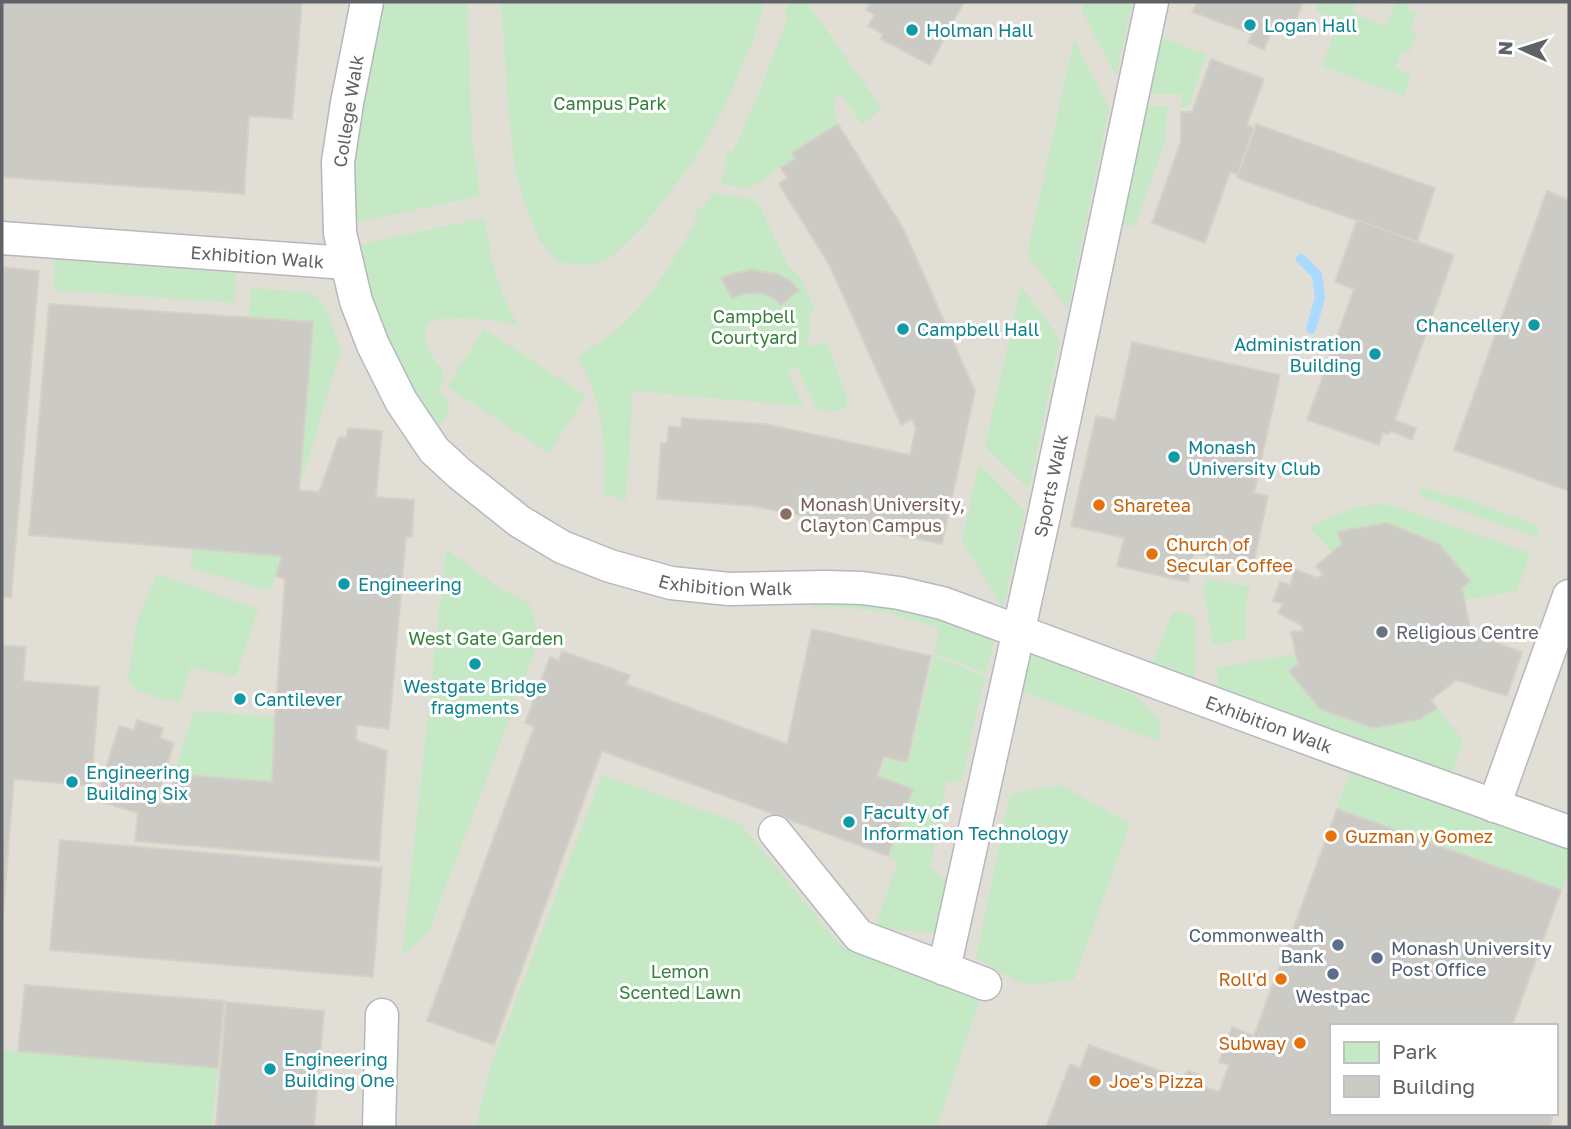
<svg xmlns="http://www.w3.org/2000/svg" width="1571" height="1129" viewBox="0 0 1571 1129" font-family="'Golos Text',sans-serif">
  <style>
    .education { fill: #e1ded6; fill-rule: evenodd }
    .green { fill: #c5e8c5 }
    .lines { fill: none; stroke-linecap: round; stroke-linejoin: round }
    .stream { stroke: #aadaff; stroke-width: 10 }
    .building { fill: #cccac5; stroke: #d6d1c6; stroke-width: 2 }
    .pedestrian-casing { stroke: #b5b8bc; stroke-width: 35 }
    .pedestrian { stroke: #fff; stroke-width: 32 }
    .culture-dot { fill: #0f9aa8; stroke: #fff; stroke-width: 2.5 }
    .food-dot { fill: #e8710a; stroke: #fff; stroke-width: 2.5 }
    .education-dot { fill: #8d6e63; stroke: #fff; stroke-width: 2.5 }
    .worship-dot { fill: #6b7280; stroke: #fff; stroke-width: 2.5 }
    .service-dot { fill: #5c6f8a; stroke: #fff; stroke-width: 2.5 }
    .labels { text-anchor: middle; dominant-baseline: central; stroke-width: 6; stroke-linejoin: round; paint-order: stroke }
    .culture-label { font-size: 18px; fill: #0d838f; stroke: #fff; text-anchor: start }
    .park-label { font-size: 18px; fill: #348238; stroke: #fff }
    .street-label { font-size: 18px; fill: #5f6368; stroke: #fff }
    .education-label { font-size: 18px; fill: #785e54; stroke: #fff; text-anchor: start }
    .food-label { font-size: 18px; fill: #c56008; stroke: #fff; text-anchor: start }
    .worship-label { font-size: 18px; fill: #5b616d; stroke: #fff; text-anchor: start }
    .service-label { font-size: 18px; fill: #4e5e75; stroke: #fff; text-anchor: end }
  </style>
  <rect width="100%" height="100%" fill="#f1efe8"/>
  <path class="education" d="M2 2H1569V1127H2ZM1331 1026H1555V1113H1331Z"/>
  <g class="green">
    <path d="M380 2H467L472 135 480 196 354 223 353 156Z"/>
    <path d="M501 2H764L755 35 731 92 702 148 685 172 643 227 611 257 598 263 583 265 558 262 540 241 525 205 515 167 509 118Z"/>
    <path d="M793 2H807L882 109 862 124 840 94 834 99 835 116 838 124 792 153 795 158 751 187 743 188 720 183 728 165 724 161 728 151 733 152 761 88 788 18 784 14 788 4 792 5Z"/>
    <path d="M1084 2H1132L1116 76 1082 11Z"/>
    <path d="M1318 2H1355L1352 13 1387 26 1395 5 1388 2H1410L1407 9 1416 12 1410 30 1417 33 1409 52 1402 50 1395 68 1411 75 1404 96 1322 66 1339 20 1315 11Z"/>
    <path d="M1158 36 1206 54 1189 107 1182 108 1181 94H1148Z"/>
    <path d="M1074 40 1109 108 1068 309 1027 254Z"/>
    <path d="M1145 106H1167L1165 141 1135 226 1118 224Z"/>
    <path d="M712 193 751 199 756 201 760 207 789 267 800 277 815 310 809 315 810 331 806 348 826 341 848 400 844 409 832 411 817 409 796 365 788 373 803 406 633 391 626 500 603 494C607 445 603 399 577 356 638 325 663 276 697 220L693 217 699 207 703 209Z"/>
    <path d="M484 218C491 254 497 295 519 325 495 320 472 317 447 319 442 319 435 319 431 321 421 326 425 344 429 351 437 367 451 370 439 390L448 401V414L439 426 402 378 381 332 357 245Z"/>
    <path d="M55 260 236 273 235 303 53 290Z"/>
    <path d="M1021 286 1060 339 1029 489 985 447Z"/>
    <path d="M251 288 304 292 316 296 326 308 341 350 299 490 313 323 249 317Z"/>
    <path d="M484 329 586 396 549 453 447 387Z"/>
    <path d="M979 464 1025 511 1003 609 962 540Z"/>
    <path d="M1421 487 1452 497 1454 495 1537 525 1539 527 1537 537 1419 496Z"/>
    <path d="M1381 504 1400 508 1530 553 1517 591 1465 600 1462 588 1469 582 1439 544 1387 523 1338 533 1342 544 1332 552 1310 528C1331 515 1356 505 1381 504Z"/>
    <path d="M192 549 282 556 270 591 191 568Z"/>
    <path d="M446 549 501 589 529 603 540 638 429 931 402 956Z"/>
    <path d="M157 574 258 609 236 676 190 668 180 702C163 698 135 696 128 679L137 622Z"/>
    <path d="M1206 578 1250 587 1246 602V639L1213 645 1204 590Z"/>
    <path d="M811 597 871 602 948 620 995 637 986 673 934 653 939 628C913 619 885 611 857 609 842 607 827 607 812 607Z"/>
    <path d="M1176 612C1185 612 1192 614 1196 622L1195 681 1151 664 1172 615Z"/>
    <path d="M1030 652 1133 694 1158 718C1162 726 1160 733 1158 741L1021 691Z"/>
    <path d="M1294 654 1298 664 1289 672 1320 709 1373 728 1420 719 1437 708 1463 740 1452 773 1219 690 1216 668Z"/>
    <path d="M934 656 985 676 962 781 946 782 930 867 947 881 936 933 875 928 898 861 890 857 914 789 880 776 886 759 908 763Z"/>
    <path d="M194 711 275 717 272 782 174 774Z"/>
    <path d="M1351 769 1569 850V871L1561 890 1337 809Z"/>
    <path d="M602 775 740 823 839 945 980 999 937 1127H476L490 1068Z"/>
    <path d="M1061 785 1130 824 1074 980 1024 985 976 958 1010 794Z"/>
    <path d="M2 1050 218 1068 212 1127H2Z"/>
  </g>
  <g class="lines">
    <path class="stream" d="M1301 259 1317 275 1320 298 1311 329"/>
  </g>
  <g class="building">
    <path d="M2 2H302L292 119 249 116 244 194 2 177Z"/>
    <path d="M871 2H964L930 65 881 39 883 34 868 26 875 15 866 10Z"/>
    <path d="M1198 2H1303L1293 28 1275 21 1264 50 1248 43 1252 34 1192 12Z"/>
    <path d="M1211 59 1264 79 1247 125 1254 128 1238 174 1230 172 1205 243 1152 223 1181 141V112H1192Z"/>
    <path d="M838 124 903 228 975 391 942 544 754 506 657 499 661 443H667L669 426 681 428 682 418 765 424 910 455 916 428 912 419 901 425 830 266 779 184 787 178 781 168 795 158 792 153Z"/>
    <path d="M1256 124 1435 188 1417 242 1237 178Z"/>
    <path d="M1547 191 1569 200V491L1454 450Z"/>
    <path d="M1357 220 1454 255 1395 420 1416 428 1412 440 1391 431 1389 434 1383 433 1379 445 1307 420 1354 289 1335 282Z"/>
    <path d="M2 267 39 271 11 598 2 597Z"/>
    <path d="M751 270 778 274 790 281 799 290 781 305 770 296 761 293 743 294 732 298 721 278 732 274Z"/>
    <path d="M49 304 313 322 299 490 319 492 339 437 346 438 348 428 382 431 376 497 414 500 412 537H406L389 729 357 725 356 740 387 751 379 861 135 841 138 813 96 800 119 726 134 730 137 720 163 728 160 738 174 743 155 803 172 805 174 774 272 782 275 717 285 579 276 576 282 556 29 535Z"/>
    <path d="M1132 342 1280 375 1254 493 1268 496 1253 566 1194 553 1188 582 1117 566 1124 538 1071 526 1096 416 1115 420Z"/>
    <path d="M1387 523 1439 544 1470 581 1462 588 1471 633 1522 652 1507 696 1456 680 1431 700 1437 708 1420 719 1373 728 1320 709 1289 671 1298 664 1291 632 1303 631 1301 625 1278 613 1283 604 1273 601 1280 582 1290 585 1295 569 1317 578 1323 574 1316 566 1342 544 1337 532Z"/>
    <path d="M812 629 931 656 907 762 884 757 877 776 913 789 888 856 602 751 494 1045 427 1021 534 727 525 723 550 657 559 660 562 651 630 675 626 684 787 744Z"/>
    <path d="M2 645 26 647 23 681 99 687 91 786 14 779 2 925Z"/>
    <path d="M1337 809 1561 890 1512 1026H1331V1113H1553L1550 1127H1046L1070 1064 1080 1068 1089 1045 1183 1079 1186 1072 1189 1071 1200 1075 1197 1084 1219 1092 1229 1065 1219 1062 1232 1027 1254 1036Z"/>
    <path d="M60 840 382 868 373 977 50 950Z"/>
    <path d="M25 985 224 1001 218 1068 18 1051Z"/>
    <path d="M226 1002 324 1011 314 1127H216Z"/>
  </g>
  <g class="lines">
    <g class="pedestrian-casing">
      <g id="pedestrian">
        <path id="s1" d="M367 2 347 103 338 162 340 233 356 301 373 345 401 401 434 450 460 474 519 521 562 547 610 566 671 583 729 589 826 587 862 588 899 593 942 603 1342 751 1569 832"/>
        <path id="s2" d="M2 238 346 263"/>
        <path d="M1494 806 1569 596"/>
        <path d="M775 832 859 936 985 984"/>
        <path id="s3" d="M944 969 1044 516 1152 2"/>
        <path d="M379 1127 382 1015"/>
      </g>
    </g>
    <use href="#pedestrian" class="pedestrian"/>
  </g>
  <g class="culture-dot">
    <circle cx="1250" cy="25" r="7"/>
    <circle cx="912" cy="30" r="7"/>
    <circle cx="1534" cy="325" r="7"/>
    <circle cx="903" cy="329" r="7"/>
    <circle cx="1375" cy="354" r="7"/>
    <circle cx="1174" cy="457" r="7"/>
    <circle cx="344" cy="584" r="7"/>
    <circle cx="475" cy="664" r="7"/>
    <circle cx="240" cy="699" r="7"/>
    <circle cx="72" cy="782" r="7"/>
    <circle cx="849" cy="822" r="7"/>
    <circle cx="270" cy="1069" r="7"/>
  </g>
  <g class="food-dot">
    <circle cx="1099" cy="505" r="7"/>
    <circle cx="1152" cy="554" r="7"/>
    <circle cx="1331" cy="836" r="7"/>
    <circle cx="1281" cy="979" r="7"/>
    <circle cx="1300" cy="1043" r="7"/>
    <circle cx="1095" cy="1081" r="7"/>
  </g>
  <circle class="education-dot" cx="786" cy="514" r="7"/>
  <circle class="worship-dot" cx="1382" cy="632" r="7"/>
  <g class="service-dot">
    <circle cx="1338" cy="945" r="7"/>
    <circle cx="1377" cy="958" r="7"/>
    <circle cx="1333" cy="974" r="7"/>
  </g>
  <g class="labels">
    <g class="culture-label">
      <text x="1264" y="25">Logan Hall</text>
      <text x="926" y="30">Holman Hall</text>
      <text x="1520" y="325" text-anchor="end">Chancellery</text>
      <text x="917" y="329">Campbell Hall</text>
      <text x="1361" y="344" text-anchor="end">Administration<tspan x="1361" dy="21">Building</tspan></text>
      <text x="1188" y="447">Monash<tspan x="1188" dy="21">University Club</tspan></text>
      <text x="358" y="584">Engineering</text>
      <text x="475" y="686" text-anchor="middle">Westgate Bridge<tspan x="475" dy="21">fragments</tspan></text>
      <text x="254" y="699">Cantilever</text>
      <text x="86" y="772">Engineering<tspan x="86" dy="21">Building Six</tspan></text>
      <text x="863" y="812">Faculty of<tspan x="863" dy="21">Information Technology</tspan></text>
      <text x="284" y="1059">Engineering<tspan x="284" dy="21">Building One</tspan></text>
    </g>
    <g class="park-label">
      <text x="610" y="103">Campus Park</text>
      <text x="754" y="316">Campbell<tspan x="754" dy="21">Courtyard</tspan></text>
      <text x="486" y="638">West Gate Garden</text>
      <text x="680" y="971">Lemon<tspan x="680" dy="21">Scented Lawn</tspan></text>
    </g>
    <g class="street-label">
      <text transform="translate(348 111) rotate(-81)">College Walk</text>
      <text stroke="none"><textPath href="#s2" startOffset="256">Exhibition Walk</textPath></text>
      <text stroke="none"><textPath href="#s3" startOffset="495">Sports Walk</textPath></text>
      <text stroke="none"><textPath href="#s1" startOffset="803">Exhibition Walk</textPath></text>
      <text stroke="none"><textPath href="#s1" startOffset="1370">Exhibition Walk</textPath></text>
    </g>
    <g class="education-label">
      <text x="800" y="504">Monash University,<tspan x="800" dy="21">Clayton Campus</tspan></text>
    </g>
    <g class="food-label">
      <text x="1113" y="505">Sharetea</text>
      <text x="1166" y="544">Church of<tspan x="1166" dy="21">Secular Coffee</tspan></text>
      <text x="1345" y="836">Guzman y Gomez</text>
      <text x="1267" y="979" text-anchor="end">Roll'd</text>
      <text x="1286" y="1043" text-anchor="end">Subway</text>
      <text x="1109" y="1081">Joe's Pizza</text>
    </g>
    <g class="worship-label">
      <text x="1396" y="632">Religious Centre</text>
    </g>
    <g class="service-label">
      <text x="1324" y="935">Commonwealth<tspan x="1324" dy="21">Bank</tspan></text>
      <text x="1391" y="948" text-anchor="start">Monash University<tspan x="1391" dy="21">Post Office</tspan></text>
      <text x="1333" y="996" text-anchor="middle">Westpac</text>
    </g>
  </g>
  <rect width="1571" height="1129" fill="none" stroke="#5f6368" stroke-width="7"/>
  <rect x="1330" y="1024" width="228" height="91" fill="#ffffff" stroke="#bfc1c3" stroke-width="2"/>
  <rect x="1344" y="1042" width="35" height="21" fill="#c5e8c5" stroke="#bfc1c3" stroke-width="2"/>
  <text x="1392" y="1059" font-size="21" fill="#5f6368">Park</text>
  <rect x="1344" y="1076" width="35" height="21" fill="#cccac5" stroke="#bfc1c3" stroke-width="2"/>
  <text x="1392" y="1094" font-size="21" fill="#5f6368">Building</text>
  <g transform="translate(1522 49) rotate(273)" stroke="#ffffff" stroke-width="5" paint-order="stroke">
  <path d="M0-5L12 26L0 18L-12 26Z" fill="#5f6368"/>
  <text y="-10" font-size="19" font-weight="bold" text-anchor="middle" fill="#5f6368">N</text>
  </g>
</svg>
